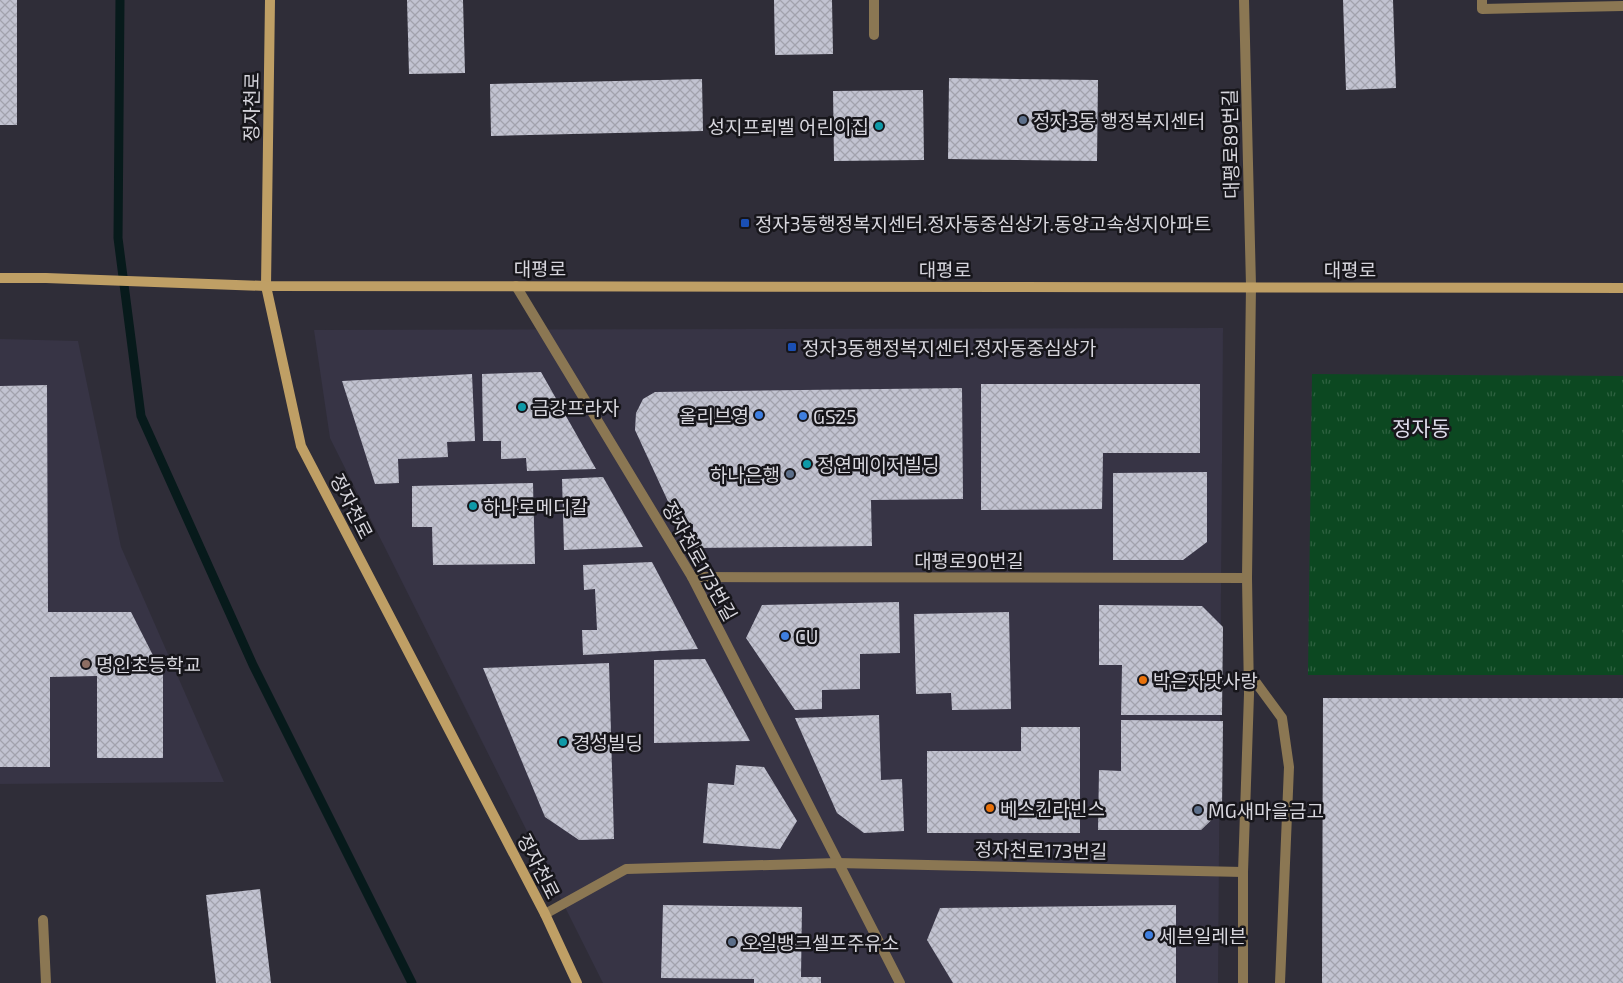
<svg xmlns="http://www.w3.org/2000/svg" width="1623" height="983" viewBox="0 0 1623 983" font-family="'Exo 2','Noto Sans KR',sans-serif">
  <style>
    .built { fill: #373445 }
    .grass { fill: url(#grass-tufts) }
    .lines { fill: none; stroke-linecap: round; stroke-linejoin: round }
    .stream { stroke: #071a1b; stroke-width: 9 }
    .building { fill: url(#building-cross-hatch) }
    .lane { stroke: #8b7753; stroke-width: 10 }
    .street { stroke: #8b7753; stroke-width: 10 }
    .secondary { stroke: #bf9f65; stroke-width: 10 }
    .service-dot { fill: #5c6f8a; stroke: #17161b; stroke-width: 2 }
    .culture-dot { fill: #0f9aa8; stroke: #17161b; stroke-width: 2 }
    .transit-dot { fill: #1a4fb4; stroke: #17161b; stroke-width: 2 }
    .shop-dot { fill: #3f7fe0; stroke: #17161b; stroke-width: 2 }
    .education-dot { fill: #8d6e63; stroke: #17161b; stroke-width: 2 }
    .food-dot { fill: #e8710a; stroke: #17161b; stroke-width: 2 }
    .labels { text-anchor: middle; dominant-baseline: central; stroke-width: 5; stroke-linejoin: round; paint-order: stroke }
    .street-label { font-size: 19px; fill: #d7d6dd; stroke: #17161b }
    .poi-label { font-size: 19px; fill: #d7d6dd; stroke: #17161b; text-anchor: start }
    .quarter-label { font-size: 21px; fill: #dedceb; stroke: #17161b }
  </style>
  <defs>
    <pattern id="grass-tufts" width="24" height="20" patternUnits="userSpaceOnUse" patternTransform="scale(1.25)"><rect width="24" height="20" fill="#0c4821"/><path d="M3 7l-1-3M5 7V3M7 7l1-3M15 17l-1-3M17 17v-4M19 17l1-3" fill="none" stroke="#2f6241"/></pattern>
    <pattern id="building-cross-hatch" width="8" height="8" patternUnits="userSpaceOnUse" patternTransform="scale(1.25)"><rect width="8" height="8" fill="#c2c3d1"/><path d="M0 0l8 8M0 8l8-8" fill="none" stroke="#a2a2ad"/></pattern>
  </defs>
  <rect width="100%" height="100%" fill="#2f2d38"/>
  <g class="built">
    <path d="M1223 328 1218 983H603L330 438 314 330Z"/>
    <path d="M0 339 78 341 121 547 224 782 0 784Z"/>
  </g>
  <path class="grass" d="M1312 374 1623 376V675H1308Z"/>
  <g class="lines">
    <path class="stream" d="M120 0 118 238 141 416 253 665 412 983"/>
  </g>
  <g class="building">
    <rect x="0" y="0" width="17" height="125"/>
    <path d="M407 0H463L465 73 409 74Z"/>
    <path d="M774 0H832L833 54 775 55Z"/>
    <path d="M1343 0H1393L1396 88 1346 90Z"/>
    <path d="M949 78 1098 80 1097 161 948 159Z"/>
    <path d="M702 79 703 131 491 136 490 84Z"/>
    <path d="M923 90 924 160 834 161 833 91Z"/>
    <path d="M541 372 596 469 527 471 526 458 501 459V441H483L482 374Z"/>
    <path d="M472 374 475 441 447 442 448 457 398 459 399 483 375 484 342 381Z"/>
    <path d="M981 384H1200V453H1103L1102 509 981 510Z"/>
    <path d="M47 385 48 612H131L163 675V758H97V676L50 677V767H0V386Z"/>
    <path d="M962 388 963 499 871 500 872 546 693 548V524L678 523 635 430 636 413 643 399 655 392Z"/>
    <path d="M1207 472V542L1183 560H1113V473Z"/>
    <path d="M603 477 643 547 564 550 562 479Z"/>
    <path d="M533 483 535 564 433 565 432 527H412V486Z"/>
    <path d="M652 562 698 649 583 655 582 630H597L595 589 584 590 583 565Z"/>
    <path d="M899 602 900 653 860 654V689L822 690V709L795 710 746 638 762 605Z"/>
    <path d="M1099 605 1202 606 1223 627 1222 715H1121L1122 665H1099Z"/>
    <path d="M1009 612 1011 709 952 710 951 693 916 694 914 614Z"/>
    <path d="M705 659 750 741 654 743V660Z"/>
    <path d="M609 663 614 839 579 840 545 817 483 668Z"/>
    <path d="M1323 698H1623V983H1322Z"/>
    <path d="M879 715 881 780 902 779 904 831 864 833 837 813 795 718Z"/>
    <path d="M1121 720 1223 721 1222 810 1201 830H1098L1099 770 1121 771Z"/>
    <path d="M1021 727H1080V833H927V751H1021Z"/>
    <path d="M736 765 764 767 797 821 780 849 703 843 708 783 734 785Z"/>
    <path d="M260 889 271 983H216L206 895Z"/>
    <path d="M663 905 802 907 801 977H821V983H754V979L661 978Z"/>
    <path d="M1176 905V983H953L927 940 940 908Z"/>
  </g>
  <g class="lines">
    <g class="lane">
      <path d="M874 0V35"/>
      <path d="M1482 0V9L1623 6"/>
      <path d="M1249 673 1282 718 1289 767 1280 983"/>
      <path d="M43 920 46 983"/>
    </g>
    <g class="street">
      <path d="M516 286 692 577 900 983"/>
      <path d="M692 577 1247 578"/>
      <path d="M545 914 626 869 837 863 1243 872"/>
      <path d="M1243 983V872L1249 694 1247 578 1251 286 1244 0"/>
    </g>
    <g class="secondary">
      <path d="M270 0 266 286 301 446 545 914 577 983"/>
      <path d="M0 278H46L266 286 1623 288"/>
    </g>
  </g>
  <g class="service-dot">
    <circle cx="1023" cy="120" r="5"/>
    <circle cx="790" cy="474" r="5"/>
    <circle cx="1198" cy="810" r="5"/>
    <circle cx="732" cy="942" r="5"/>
  </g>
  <g class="culture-dot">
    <circle cx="879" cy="126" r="5"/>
    <circle cx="522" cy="407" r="5"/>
    <circle cx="807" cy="464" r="5"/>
    <circle cx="473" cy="506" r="5"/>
    <circle cx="563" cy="742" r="5"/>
  </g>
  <g class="transit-dot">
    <rect x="740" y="218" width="10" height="10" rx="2.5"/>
    <rect x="787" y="342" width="10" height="10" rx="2.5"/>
  </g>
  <g class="shop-dot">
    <circle cx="759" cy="415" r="5"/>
    <circle cx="803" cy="416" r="5"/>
    <circle cx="785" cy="636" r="5"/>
    <circle cx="1149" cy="935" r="5"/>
  </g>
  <circle class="education-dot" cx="86" cy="664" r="5"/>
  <g class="food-dot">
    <circle cx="1143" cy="680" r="5"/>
    <circle cx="990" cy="808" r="5"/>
  </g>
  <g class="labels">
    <g class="street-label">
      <text transform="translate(251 107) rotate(-89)">정자천로</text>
      <text transform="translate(1230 144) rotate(-91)">대평로89번길</text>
      <text x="540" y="268">대평로</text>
      <text x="945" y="269">대평로</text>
      <text x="1350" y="269">대평로</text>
      <text transform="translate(352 506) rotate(63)">정자천로</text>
      <text x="969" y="560">대평로90번길</text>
      <text transform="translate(700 561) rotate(61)">정자천로173번길</text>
      <text transform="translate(1041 850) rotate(1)">정자천로173번길</text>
      <text transform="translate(539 866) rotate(63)">정자천로</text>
    </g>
    <g class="poi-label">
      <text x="1033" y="120">정자3동 행정복지센터</text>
      <text x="869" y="126" text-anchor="end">성지프뢰벨 어린이집</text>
      <text x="755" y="223">정자3동행정복지센터.정자동중심상가.동양고속성지아파트</text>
      <text x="802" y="347">정자3동행정복지센터.정자동중심상가</text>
      <text x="532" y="407">금강프라자</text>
      <text x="749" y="415" text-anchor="end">올리브영</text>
      <text x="813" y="416">GS25</text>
      <text x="817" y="464">정연메이저빌딩</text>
      <text x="780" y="474" text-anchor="end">하나은행</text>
      <text x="483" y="506">하나로메디칼</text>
      <text x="795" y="636">CU</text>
      <text x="96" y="664">명인초등학교</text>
      <text x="1153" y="680">박은자맛사랑</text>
      <text x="573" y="742">경성빌딩</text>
      <text x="1000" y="808">베스킨라빈스</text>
      <text x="1208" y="810">MG새마을금고</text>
      <text x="1159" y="935">세븐일레븐</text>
      <text x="742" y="942">오일뱅크셀프주유소</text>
    </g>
    <g class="quarter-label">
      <text x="1421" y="427">정자동</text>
    </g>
  </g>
</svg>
